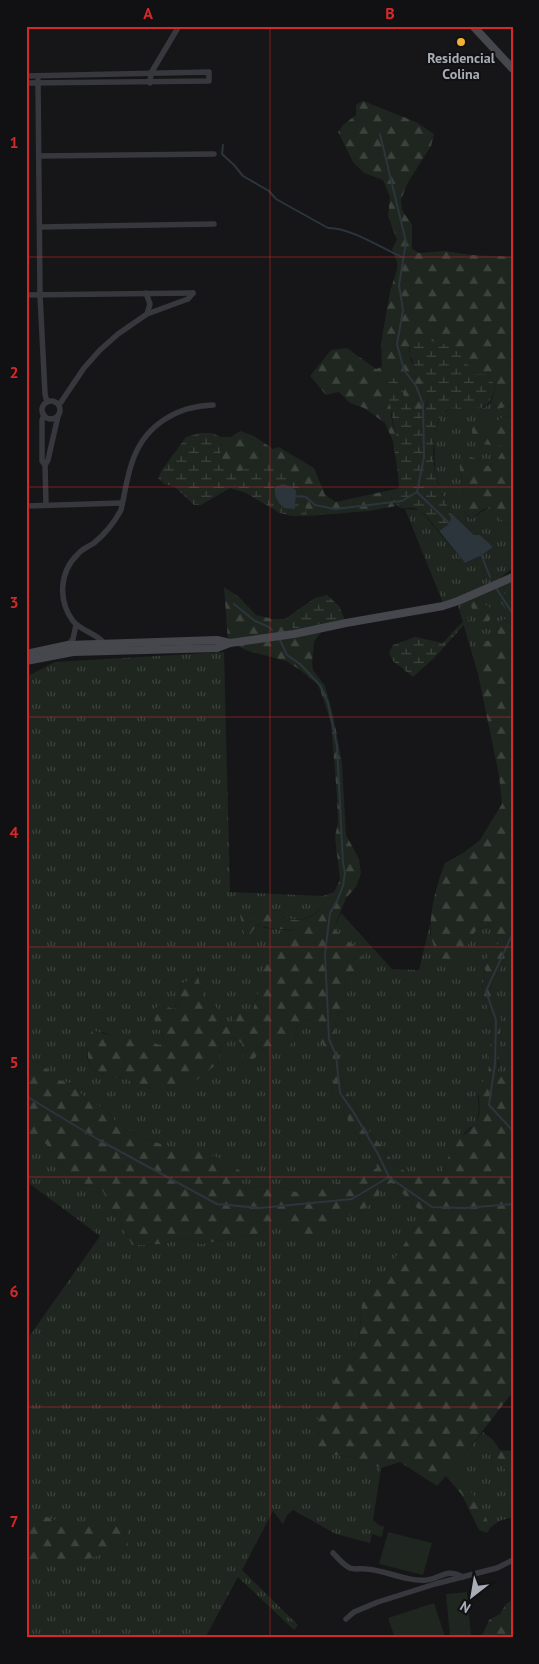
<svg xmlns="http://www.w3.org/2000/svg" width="539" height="1664" viewBox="0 0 539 1664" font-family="'PT Sans',sans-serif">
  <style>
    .grass { fill: url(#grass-tufts) }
    .forest { fill: url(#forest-firs) }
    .wetland { fill: url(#wetland-marsh) }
    .pitch { fill: #1e261f }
    .water { fill: #2c353c }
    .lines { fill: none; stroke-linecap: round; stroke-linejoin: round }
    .stream { stroke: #2c353c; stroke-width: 2 }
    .street { stroke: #37383d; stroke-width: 5.5 }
    .secondary { stroke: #45474d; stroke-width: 8 }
    .grid { fill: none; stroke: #d62828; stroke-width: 1; stroke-opacity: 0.55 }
    .poi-dot { fill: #f2b134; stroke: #111113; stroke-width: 2 }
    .labels { text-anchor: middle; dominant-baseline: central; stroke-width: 4; stroke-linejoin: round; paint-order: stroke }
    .poi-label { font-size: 14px; font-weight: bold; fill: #a8adb8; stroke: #111113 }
    .neatline { fill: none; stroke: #d62828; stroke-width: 2 }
    .grid-label { font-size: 16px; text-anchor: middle; font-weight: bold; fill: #d62828 }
  </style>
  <defs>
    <pattern id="grass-tufts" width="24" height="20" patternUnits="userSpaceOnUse" patternTransform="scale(1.25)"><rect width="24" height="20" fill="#1e261f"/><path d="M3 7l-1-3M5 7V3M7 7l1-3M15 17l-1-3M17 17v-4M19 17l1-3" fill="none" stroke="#3c433d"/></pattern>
    <pattern id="forest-firs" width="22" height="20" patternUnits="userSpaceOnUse" patternTransform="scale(1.25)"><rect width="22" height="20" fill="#1e261f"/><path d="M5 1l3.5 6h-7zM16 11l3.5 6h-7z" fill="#3c433d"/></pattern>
    <pattern id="wetland-marsh" width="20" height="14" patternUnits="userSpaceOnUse" patternTransform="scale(1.25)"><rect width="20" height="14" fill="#1e261f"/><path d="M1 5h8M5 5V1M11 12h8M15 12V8" fill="none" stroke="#3c433d"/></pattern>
  </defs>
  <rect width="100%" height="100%" fill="#161618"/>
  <g class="grass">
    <path d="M491 402 499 409 513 405V417L510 416 501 418 492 426H487L504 446C501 455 497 463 487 466L476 459 459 462 464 494V511L471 519 492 505 507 525 513 522V568L500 578 513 572V624L504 619 500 639 482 661 478 674 456 599 443 603 405 509 420 510 465 563 482 555 493 547 480 535H474L451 513 441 491 435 473 434 435 441 415 450 409 484 408Z"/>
    <path d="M224 652 230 892 323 896V907C303 924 293 923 272 910L264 916 249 912 248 941 256 942 251 933 258 924 265 928 294 931V938L284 943H275L269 954 263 961V983L257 996 253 1010H240L235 1027 219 1026 203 999 197 972 191 980 181 984 179 1000 160 1030 164 1039 160 1045 119 1039 103 1032 89 1041 87 1057 91 1069 109 1077 123 1078 153 1089 192 1084 218 1063 222 1045 229 1038 235 1037 242 1044 243 1060 261 1052 268 1046 294 1040 297 1026 306 1019 317 1025 325 1051 329 1048 332 1052 334 1067 332 1092 361 1142 373 1155 377 1168 305 1195 275 1185 240 1189 192 1148H172L144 1138 118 1125 107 1110 87 1100 72 1084 59 1080 40 1063 26 1060V677L55 662Z"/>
    <path d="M341 913 392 969 419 970 430 924V934L464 962 467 946 476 930 490 926 499 943 483 964 486 970 482 989 492 1023 488 1075 478 1096 479 1110 476 1123 465 1132 434 1189 405 1177V1171L395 1166 386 1151 371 1134 342 1084 334 1044 336 1039 335 1023 339 1011 348 1012 342 996 347 977 357 969 359 948 344 939 334 928Z"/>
    <path d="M513 948V1074L497 1077 499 1064 489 991 507 953Z"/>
    <path d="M26 1134 46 1144 65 1169 82 1185 101 1188 132 1245 163 1244 185 1237 200 1244 260 1234 283 1216 294 1225 305 1242 331 1213 361 1212 385 1185 392 1183 419 1210 420 1218 405 1243 381 1280 362 1302 359 1340 330 1387 327 1454 352 1457 381 1468 373 1520 380 1526H384L382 1537 372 1534 370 1543 336 1534 293 1510 287 1515 283 1524 273 1511 242 1570 298 1625 294 1630 238 1577 205 1638H26V1341L100 1236 26 1181Z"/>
    <path d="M483 1432 493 1440 500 1450 497 1457 513 1481V1517L499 1521 490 1528 474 1496 452 1469Z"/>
  </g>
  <g class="forest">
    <path d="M363 101 416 122 434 134 431 146 407 184 401 200 402 210 412 225V249L419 253 444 251 471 255 513 257V405L498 409 491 402 496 387 487 374H475C461 358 437 343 416 337L409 348 411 361 426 384 428 398 423 413 412 409 404 399 402 387 391 375V416L396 438 393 441 385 423 364 408 350 403 339 392 326 395 310 376 331 350 347 348 376 369 382 367 381 343 390 292 397 269V262L392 249 397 240 388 216 390 197 383 180 364 173 353 162 338 132 343 125 356 115V105Z"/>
    <path d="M510 416 513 417V522L507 525 499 518 492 505 482 510 471 519 464 511V494L459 462 466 455 476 459 487 466C497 463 501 455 504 446L480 444 473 438 471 425 492 426 501 418Z"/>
    <path d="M240 431 254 436 273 449 279 447 314 468 325 495 336 502 395 489 391 497 396 506 369 511 307 516 302 490 298 479 249 466 240 472 227 467 220 461 221 437H231Z"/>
    <path d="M497 580 505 594 513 602V623C510 617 507 610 502 604 496 597 491 593 488 584Z"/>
    <path d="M224 587 239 597 256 615 273 619H285L294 629 345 620 322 631 314 642 312 663 313 670 325 686 333 714 342 763 346 835 359 859 361 873 358 882 356 887 346 898 334 928 344 939 359 948 362 959 357 969 347 977 342 996 349 1004 348 1012 339 1011 335 1023 336 1039 334 1044 339 1053 342 1084 371 1134 386 1151 395 1166 405 1171V1177L420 1171 431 1179 435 1188C441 1174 447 1158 455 1145 460 1137 472 1129 476 1122 486 1105 470 1093 488 1075L492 1023 482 989 486 971 482 964 499 943 490 926 476 930 467 946 465 962 449 966C446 962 441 959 438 954 422 932 436 886 445 863L463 853 480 840 502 804 499 775 478 674 482 661 479 648 486 641 499 639 496 623 504 619 513 624V948L507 953 489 991 501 1019 497 1077 513 1074V1392L453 1469C468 1486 483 1506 490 1528L487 1533 479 1530 462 1495 446 1476 437 1486 400 1462 381 1468 352 1457 327 1454 309 1443 330 1387 359 1340 362 1302 381 1280 405 1243 420 1218 419 1210 392 1183 385 1185 379 1193V1202L368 1204 361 1212 343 1217 331 1213 320 1241 305 1242 294 1225 283 1217 260 1234 200 1244 185 1237 163 1244 132 1245 101 1188 82 1185 65 1169 46 1144 26 1134V1060L40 1063 59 1080 72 1084 87 1100 107 1110 118 1125 144 1138 172 1148H192L227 1161 240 1171V1189L275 1185 305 1195 377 1168 373 1155 361 1142 332 1092 334 1067 332 1052 329 1048 325 1052 317 1025 306 1019 297 1026 294 1040 286 1050 268 1046 249 1063 243 1060 242 1044 235 1037 229 1038 222 1045 218 1063 192 1084 174 1091 153 1089 123 1078 109 1077 91 1069C86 1055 87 1044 92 1030L119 1038 129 1035 160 1045 164 1039 160 1030 152 1029 155 1020 151 1011 160 1005 174 1009 179 1000 181 984 191 980 197 972 203 999 213 1001 220 1015 219 1026 235 1027 232 1013 240 1010H253L257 996 263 983 262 961 269 954 275 943H284L293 938 294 931C282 928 268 930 258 924L251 933 256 943 248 941 244 934 240 915 249 912 264 916 272 910C293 923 303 925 323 907V896L334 892 340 880 335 837 338 822 337 796 331 723 321 692 317 684 300 670 286 661 248 651 228 641Z"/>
    <path d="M475 600 480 601 492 609V615L487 625C481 623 478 619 472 616V610L471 604Z"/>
    <path d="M500 1450 513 1451V1481L497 1457Z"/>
    <path d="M26 1511 76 1526 105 1523 127 1525 128 1545 83 1561 42 1559 26 1561Z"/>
    <path d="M513 1600V1638H481L489 1620 500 1614 506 1604Z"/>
  </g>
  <g class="wetland">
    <path d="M416 337 447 345 458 352 475 374H487L496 387C487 411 485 408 462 409 458 409 453 408 450 409 431 415 432 457 435 473 438 487 445 500 451 513H449L451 518 449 524 439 531C434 526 424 512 419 510 405 503 403 517 391 497L395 489 399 488 398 474 393 441 396 438 385 376 391 375 402 387 404 399 412 409 423 413C425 408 428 402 428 398 428 378 397 354 416 337Z"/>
    <path d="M200 433H212L221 437 220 461 227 467 240 472 249 466 265 461 281 463 298 479 302 490 307 516H292L280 513 246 493 230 488 201 505H194L175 487 164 484 158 478 162 470 186 437Z"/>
    <path d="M327 595 339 606 345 620 294 629 285 619 315 598Z"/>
    <path d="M472 616 434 658 413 677 393 661 389 653 393 645 415 637 443 643C450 635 462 620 472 616Z"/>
  </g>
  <g class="pitch">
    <path d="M388 1532 432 1543 423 1575 379 1564Z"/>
    <path d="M467 1592 471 1635 450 1637 446 1594Z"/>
    <path d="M434 1603 445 1637 395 1638 388 1618Z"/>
  </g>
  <g class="water">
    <path d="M283 484 292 487 296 491 295 509 284 508C277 502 274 496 275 487Z"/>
    <path d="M448 513H451L474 535H480L493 547 482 555 465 563 439 531 449 524 451 518Z"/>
  </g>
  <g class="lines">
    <g class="stream">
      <path d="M380 134 406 242 399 285 403 310 397 344 404 370 416 386 423 404 424 457 417 492 451 525"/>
      <path d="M223 145 222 154 234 165 243 176 269 191 276 199 328 228C349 227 383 249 404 258"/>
      <path d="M295 496 306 497 315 505 335 509 402 501 417 492"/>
      <path d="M481 554 490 577"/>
      <path d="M496 588 513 614"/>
      <path d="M234 604 255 621 269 627 272 630"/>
      <path d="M279 638 287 655 300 664 320 685 328 703 337 746 343 863 345 873 343 886 337 901 330 913 325 954 329 1039 336 1055 340 1093 354 1113 378 1154 389 1177"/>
      <path d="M513 933 486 991 496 1020 495 1064 489 1105 513 1131"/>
      <path d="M26 1096 99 1140 217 1204 260 1208 352 1199 389 1177 432 1207 464 1208 513 1204"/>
    </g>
    <g class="street">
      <path d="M26 76 209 72V81L26 83"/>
      <path d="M38 80 40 295 45 394 47 402"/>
      <path d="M150 83 151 73 179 26"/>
      <path d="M39 156 214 154"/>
      <path d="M40 227 214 224"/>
      <path d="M146 293 150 304 147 314"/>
      <path d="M26 295 193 293"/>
      <circle cx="51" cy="410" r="9"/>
      <path d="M59 405 84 368 100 350 118 334 147 314 188 299 193 293"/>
      <path d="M44 415 42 420V461L45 465 46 505"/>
      <path d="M45 465 48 460 58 416"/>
      <path d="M26 506 122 503"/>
      <path d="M104 643C96 633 81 631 73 621 58 601 59 572 78 554 82 549 88 547 94 543 105 534 114 523 121 510 125 493 127 474 134 457 147 424 178 406 213 405"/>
      <path d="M68 645 73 639 76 625"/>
      <path d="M333 1553C338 1558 343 1565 350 1568 355 1570 360 1568 366 1569 386 1570 406 1582 427 1580 443 1578 445 1568 463 1577"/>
      <path d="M346 1619 354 1612 378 1602 435 1584 497 1568 513 1560"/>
    </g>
    <g class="secondary">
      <path d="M473 26 513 69"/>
      <path d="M26 654 68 645 217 640 230 643"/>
      <path d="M26 661 73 652 217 648 230 643 294 634 346 623 443 606 458 601 513 577"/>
    </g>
  </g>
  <path class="grid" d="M270 26V1638M26 257H513M26 487H513M26 717H513M26 947H513M26 1177H513M26 1407H513"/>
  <circle class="poi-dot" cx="461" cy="42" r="5"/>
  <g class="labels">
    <g class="poi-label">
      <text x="461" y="58">Residencial<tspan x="461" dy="16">Colina</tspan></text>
    </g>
  </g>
  <rect width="539" height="1664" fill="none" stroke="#111113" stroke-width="55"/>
  <g transform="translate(472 1596) rotate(211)" stroke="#111113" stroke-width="4" paint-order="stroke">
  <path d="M0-4L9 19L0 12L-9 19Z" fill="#a8adb8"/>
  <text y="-8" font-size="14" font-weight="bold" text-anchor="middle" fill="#a8adb8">N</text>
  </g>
  <rect x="28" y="28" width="484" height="1608" class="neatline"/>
  <g class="grid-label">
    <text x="148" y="19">A</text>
    <text x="390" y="19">B</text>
    <text x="14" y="148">1</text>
    <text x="14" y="378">2</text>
    <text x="14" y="608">3</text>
    <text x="14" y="838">4</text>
    <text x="14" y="1068">5</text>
    <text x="14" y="1297">6</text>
    <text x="14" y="1527">7</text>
  </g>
</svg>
